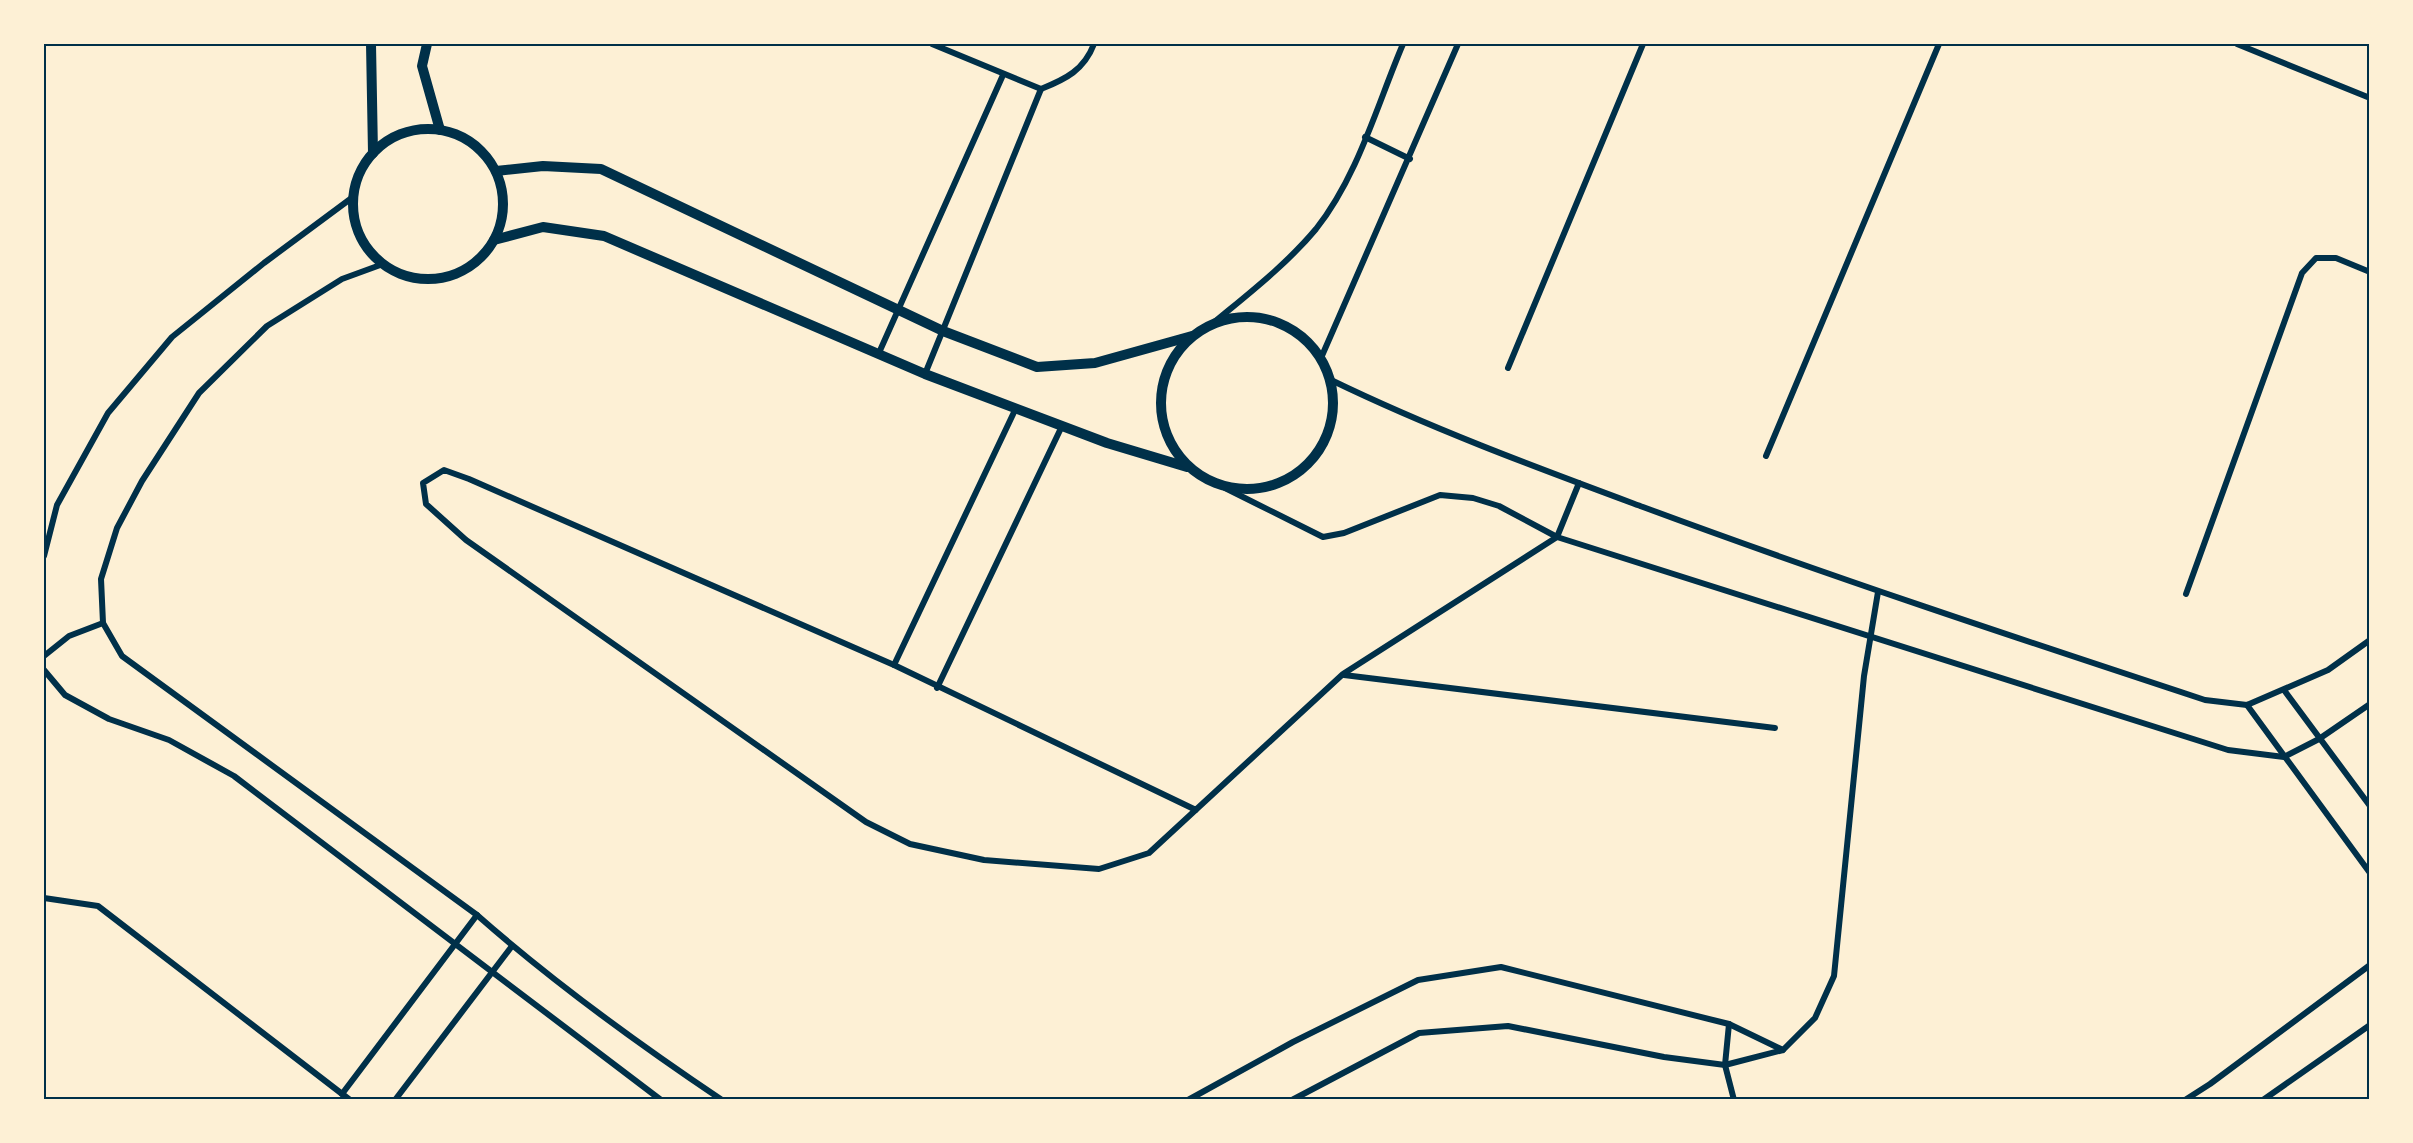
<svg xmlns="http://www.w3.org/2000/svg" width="2413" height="1143" viewBox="0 0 2413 1143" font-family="'Work Sans',sans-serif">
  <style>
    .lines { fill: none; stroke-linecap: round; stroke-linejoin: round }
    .minor { stroke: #003049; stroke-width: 6 }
    .tertiary { stroke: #003049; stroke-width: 10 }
    .neatline { fill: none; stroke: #003049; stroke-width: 2 }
  </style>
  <rect width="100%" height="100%" fill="#fdf0d5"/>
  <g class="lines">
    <g class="minor">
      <path d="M932 44 1041 89C1066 79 1084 70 1094 44"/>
      <path d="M2237 44 2370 98"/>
      <path d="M1365 137 1410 159"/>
      <path d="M383 264 342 279 267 326 199 393 142 481 117 528 101 579 103 623 122 656 477 915C553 982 637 1043 722 1100"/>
      <path d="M1212 324C1248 294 1286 265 1316 229 1358 176 1377 105 1403 44"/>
      <path d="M878 355 1003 75"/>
      <path d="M1321 358 1458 44"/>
      <path d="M1508 368 1643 44"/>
      <path d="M925 374 1041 89"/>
      <path d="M1331 380C1432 429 1538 468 1643 507 1829 576 2017 638 2205 700L2247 705 2328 670 2370 640"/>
      <path d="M1766 456 1939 44"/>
      <path d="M1225 488 1323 537 1344 533 1440 495 1473 498 1499 506 1557 537 2228 750 2284 757 2319 739 2370 704"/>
      <path d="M44 556 57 505 108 413 172 337 264 263 353 197"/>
      <path d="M2186 594 2302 273 2316 258H2336L2370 272"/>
      <path d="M44 656 69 636 103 623"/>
      <path d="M894 665 1016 408"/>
      <path d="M44 670 65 695 109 719 169 740 234 776 661 1100"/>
      <path d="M1344 675 1775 728"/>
      <path d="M937 688 1062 426"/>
      <path d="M2284 690 2370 806"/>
      <path d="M2247 705 2370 873"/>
      <path d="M1196 810 894 665 469 479 444 470 423 483 426 504 466 540 866 822 910 844 984 860 1099 869 1149 853 1343 674 1557 537 1579 483"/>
      <path d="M44 898 98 906 350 1100"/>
      <path d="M1729 1024 1725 1065 1734 1100"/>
      <path d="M342 1094 477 915"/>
      <path d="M395 1100 512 946"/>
      <path d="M1188 1100 1293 1042 1418 980 1501 967 1729 1024 1783 1050"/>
      <path d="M1292 1100 1419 1033 1508 1026 1664 1057 1725 1065 1783 1050 1815 1018 1834 976 1864 676 1878 592"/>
      <path d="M2185 1100 2210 1084 2370 965"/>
      <path d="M2263 1100 2370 1025"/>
    </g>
    <g class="tertiary">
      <path d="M371 44 373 153"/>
      <path d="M427 44 422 66 440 130"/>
      <circle cx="428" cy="204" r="75"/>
      <path d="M496 171 543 166 601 169 943 331 1037 367 1095 363 1192 336"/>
      <path d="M494 240 543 227 604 236 925 374 1107 443 1187 467"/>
      <circle cx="1247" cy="403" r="86"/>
    </g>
  </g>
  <rect width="2413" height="1143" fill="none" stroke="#fdf0d5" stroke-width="90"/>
  <rect x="45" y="45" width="2323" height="1053" class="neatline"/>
</svg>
